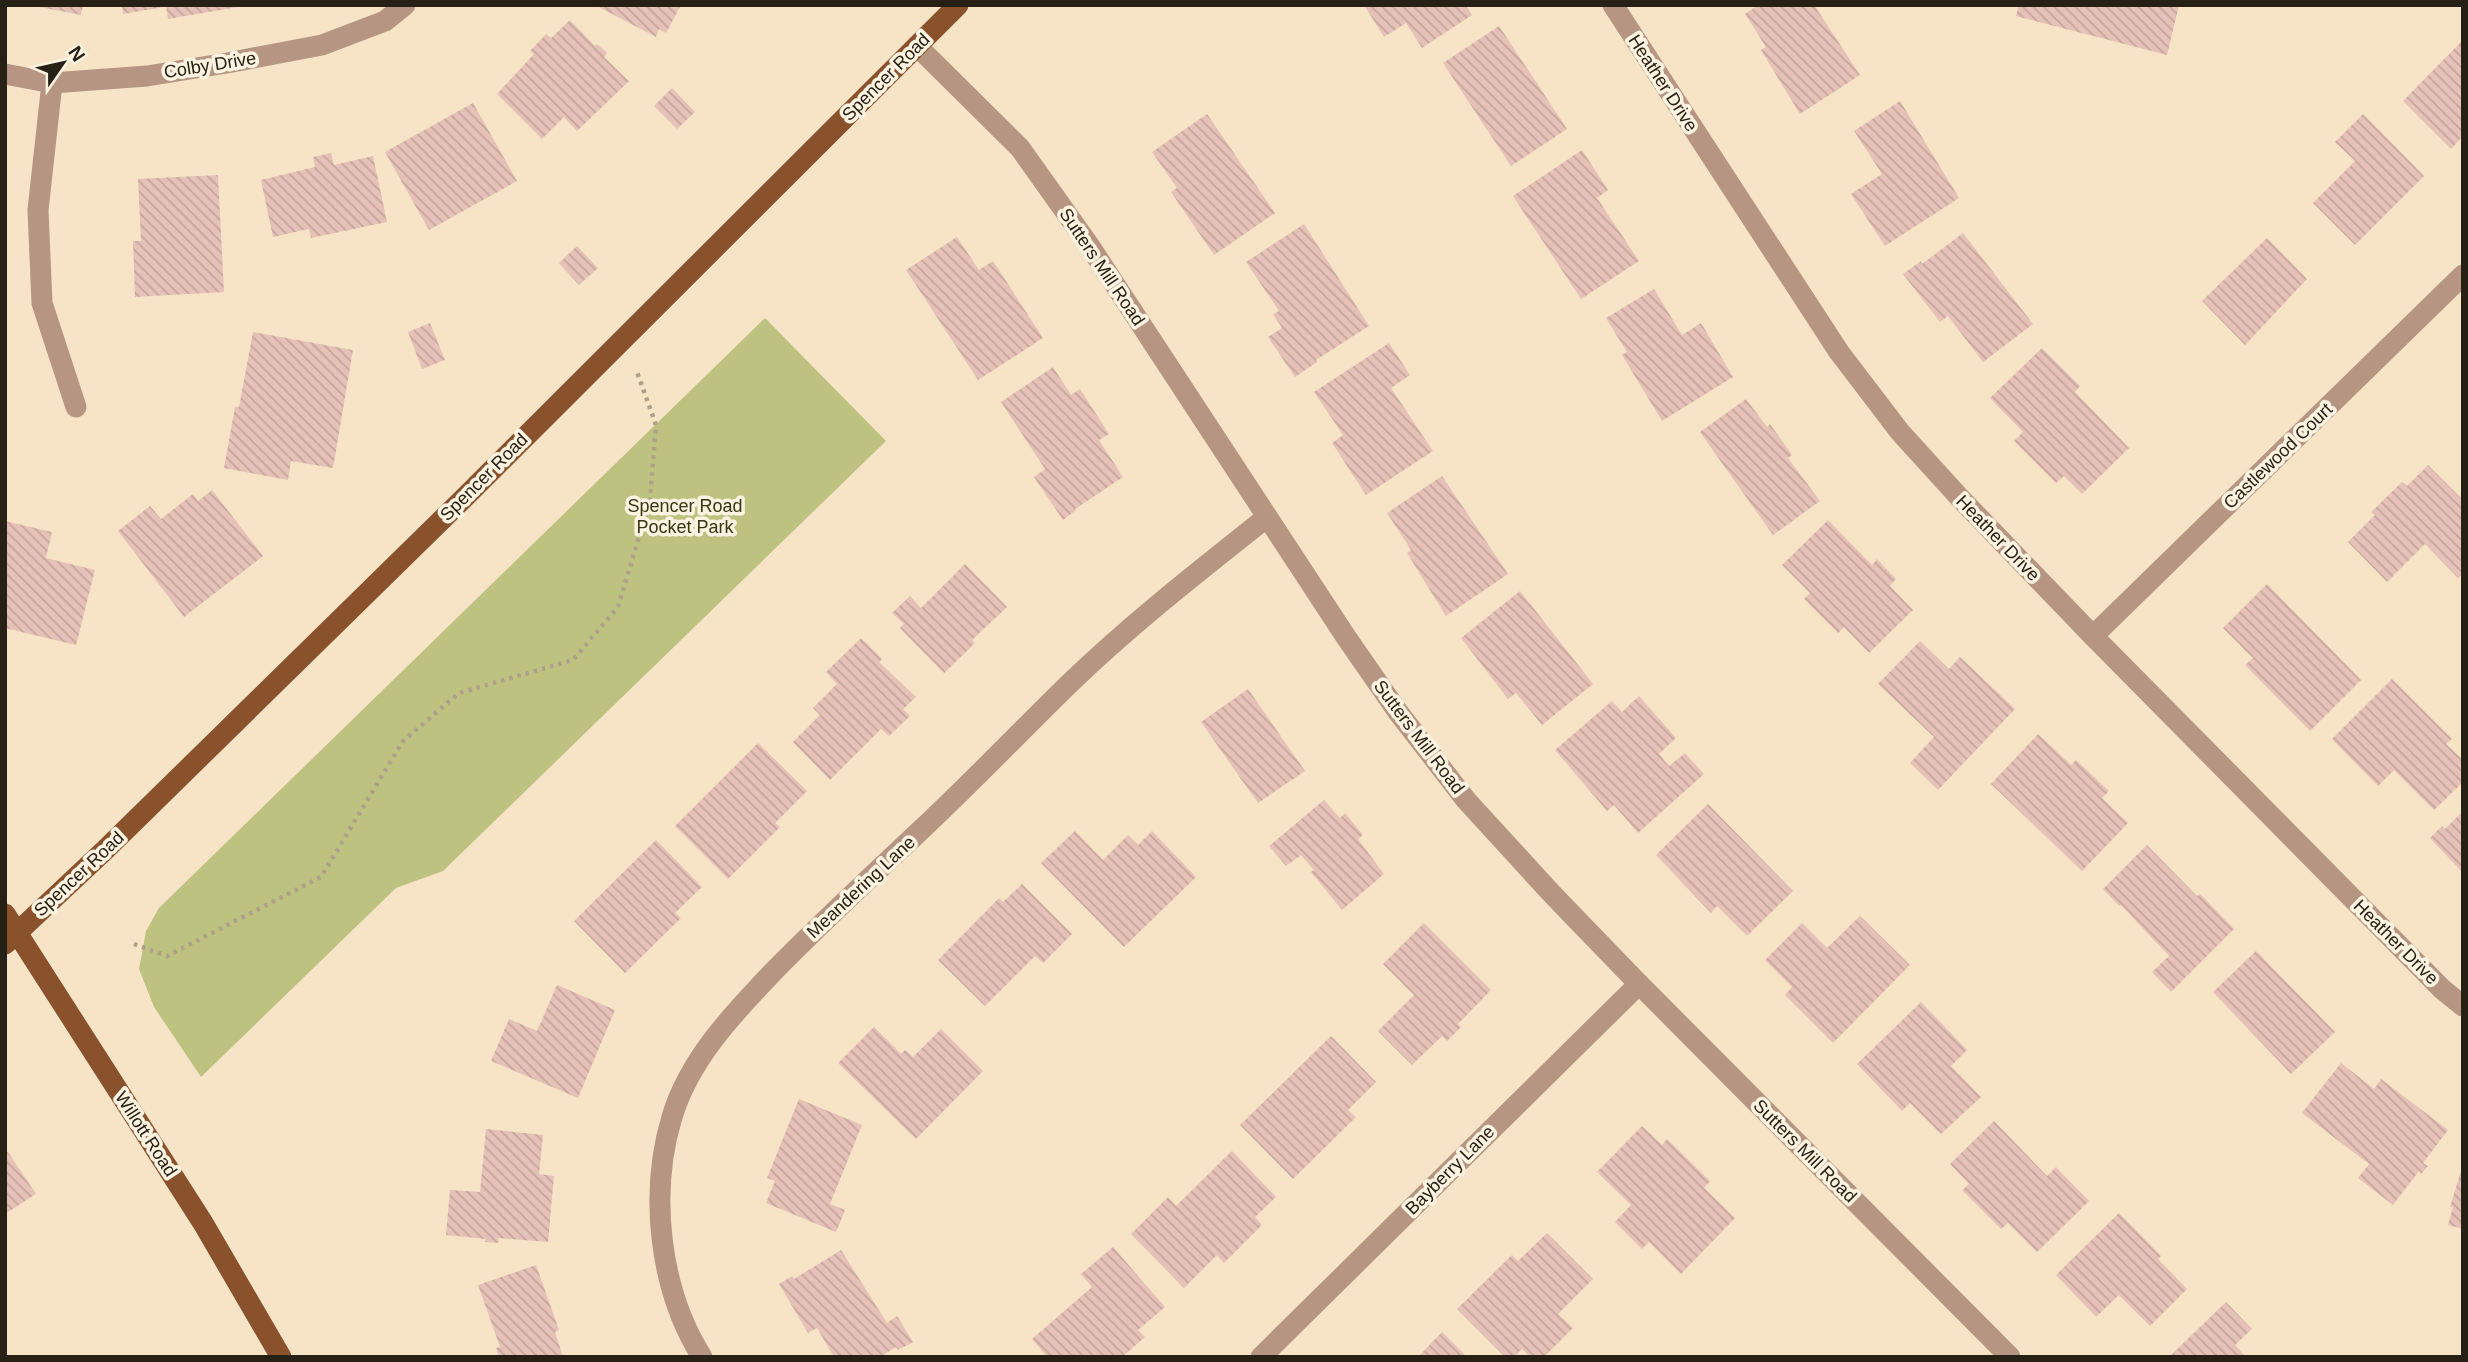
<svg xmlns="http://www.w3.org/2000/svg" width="2468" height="1362" viewBox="0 0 2468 1362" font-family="Helvetica,sans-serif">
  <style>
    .park { fill: #bdc280 }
    .building { fill: url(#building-back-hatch) }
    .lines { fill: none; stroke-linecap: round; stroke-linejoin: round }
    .path { stroke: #afa089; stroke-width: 4.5; stroke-dasharray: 3.5 5; stroke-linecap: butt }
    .minor { stroke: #b69682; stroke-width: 21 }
    .major { stroke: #89522c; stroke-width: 21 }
    .labels { text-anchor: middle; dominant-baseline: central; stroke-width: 7; stroke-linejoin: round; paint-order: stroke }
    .street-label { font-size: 18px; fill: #272015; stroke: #fef2e1 }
    .park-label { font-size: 18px; fill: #353612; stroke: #fef2e1 }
  </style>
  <defs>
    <pattern id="building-back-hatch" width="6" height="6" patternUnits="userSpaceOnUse" patternTransform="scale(1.75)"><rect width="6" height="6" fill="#e6c1b7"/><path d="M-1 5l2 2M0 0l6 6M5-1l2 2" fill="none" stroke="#c5a69c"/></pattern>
  </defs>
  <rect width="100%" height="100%" fill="#f7e4c7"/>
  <path class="park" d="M765 318 886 441 443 871 396 888 201 1077 154 1007 139 969 146 931 159 908Z"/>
  <g class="building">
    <path d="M29 5H83L81 15Z"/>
    <path d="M122 5H164V7L123 14Z"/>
    <path d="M166 5H238V7L168 19Z"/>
    <path d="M595 5H681L666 33 659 29 656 37Z"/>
    <path d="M1364 5H1465L1472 15 1422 48 1406 23 1384 37Z"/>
    <path d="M1758 5H1814L1860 75 1800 114 1761 50 1766 47 1745 14Z"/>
    <path d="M2019 5H2179L2167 55 2016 16Z"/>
    <path d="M570 20 595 46 597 44 607 53 604 57 629 81 577 131 564 117 542 139 497 94 534 54 530 51 546 34 551 38Z"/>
    <path d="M1499 26 1567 129 1511 166 1443 63Z"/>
    <path d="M2463 40V136L2451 149 2403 101Z"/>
    <path d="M672 88 695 112 677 129 654 106Z"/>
    <path d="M1900 101 1959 198 1885 246 1851 194 1882 174 1854 131Z"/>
    <path d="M473 103 517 181 429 230 385 152Z"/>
    <path d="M1207 114 1275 213 1214 255 1171 192 1177 188 1152 152Z"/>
    <path d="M2363 114 2424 176 2355 245 2313 203 2355 161 2335 142Z"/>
    <path d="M1582 150 1608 190 1597 198 1639 261 1581 299 1513 196Z"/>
    <path d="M331 153 334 165 373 156 387 222 311 238 309 229 273 237 261 180 315 167 313 157Z"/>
    <path d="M218 175 224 292 135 297 133 241H141L138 179Z"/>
    <path d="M1304 224 1369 326 1316 360 1317 362 1295 377 1268 337 1282 328 1273 314 1279 311 1246 262Z"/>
    <path d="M1963 233 2033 324 1983 362 1948 316 1940 322 1903 274 1921 261 1922 264Z"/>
    <path d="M957 237 979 270 993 261 1043 338 978 380 906 270Z"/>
    <path d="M2267 238 2307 279 2245 345 2202 301Z"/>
    <path d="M577 246 598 268 579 285 559 263Z"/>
    <path d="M1654 289 1682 335 1701 323 1733 377 1662 421 1622 355 1627 352 1606 318Z"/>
    <path d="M430 323 445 360 422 369 408 332Z"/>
    <path d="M253 332 353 350 333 468 291 461 288 480 224 468 235 407H239Z"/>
    <path d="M1389 343 1410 375 1391 388 1433 451 1366 495 1332 443 1343 435 1314 392Z"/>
    <path d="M2042 348 2080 386 2075 392 2129 448 2082 494 2064 476 2056 483 2014 441 2023 432 1990 398Z"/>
    <path d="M1053 367 1071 395 1080 389 1109 434 1099 440 1123 477 1075 509 1076 510 1063 520 1034 477 1045 469 1001 402Z"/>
    <path d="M1746 399 1767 427 1770 424 1792 455 1788 458 1820 501 1773 535 1700 432Z"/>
    <path d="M2428 465 2463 500V574L2458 578 2425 544 2387 582 2348 542 2375 515 2371 512 2402 482 2407 486Z"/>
    <path d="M1442 476 1508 574 1446 616 1407 553 1411 550 1387 513Z"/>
    <path d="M212 490 263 556 184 617 118 531 150 506 161 519 193 494 198 501Z"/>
    <path d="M1828 520 1872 565 1877 559 1896 579 1890 586 1913 610 1869 653 1844 627 1838 633 1804 599 1810 593 1782 565Z"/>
    <path d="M5 521 52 532 46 558 95 570 76 645 5 628Z"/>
    <path d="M965 564 1007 607 972 640 975 643 944 673 900 628 904 624 892 613 910 596 921 608Z"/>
    <path d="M2267 584 2361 680 2310 731 2245 665 2253 658 2223 628Z"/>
    <path d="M1520 591 1593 684 1542 725 1516 693 1508 699 1461 638Z"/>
    <path d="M861 638 882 659 879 662 916 697 903 709 910 716 889 736 881 729 830 780 793 742 820 715 813 708 837 684 826 672Z"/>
    <path d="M1920 641 1949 669 1960 657 2015 709 1938 790 1910 763 1934 737 1878 684Z"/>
    <path d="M2392 679 2452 739 2446 744 2463 760V782L2434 810 2394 770 2378 786 2332 739Z"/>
    <path d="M1248 689 1305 771 1258 803 1201 722Z"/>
    <path d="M1639 696 1676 738 1659 754 1669 766 1685 753 1704 774 1638 833 1614 805 1607 811 1555 750 1612 701 1622 712Z"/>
    <path d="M2038 734 2071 765 2076 760 2109 791 2102 798 2128 823 2082 871 1991 784Z"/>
    <path d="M758 743 807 791 775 823 780 827 728 879 675 826Z"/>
    <path d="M1324 800 1340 818 1345 813 1363 835 1358 839 1384 874 1342 910 1311 872 1314 870 1301 855 1286 866 1269 846Z"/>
    <path d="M1708 804 1793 891 1747 936 1717 906 1711 913 1656 855Z"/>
    <path d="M2463 811V873L2430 838 2442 826 2445 829Z"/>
    <path d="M1075 831 1103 860 1128 835 1138 845 1152 831 1196 877 1124 947 1041 863Z"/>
    <path d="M656 840 702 887 675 913 681 918 625 973 574 921Z"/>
    <path d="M2147 845 2197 896 2200 894 2234 929 2171 992 2152 972 2169 956 2121 905 2119 906 2103 889Z"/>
    <path d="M1022 884 1072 934 1043 963 1035 956 985 1006 938 960 999 898 1003 902Z"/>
    <path d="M1860 916 1910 965 1833 1043 1785 995 1792 987 1765 960 1802 923 1827 948Z"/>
    <path d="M1424 923 1491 990 1458 1024 1461 1027 1447 1041 1442 1036 1412 1065 1378 1031 1414 995 1383 964Z"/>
    <path d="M2256 951 2335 1032 2291 1074 2213 992Z"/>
    <path d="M557 985 615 1010 578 1098 491 1061 509 1019 537 1031Z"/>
    <path d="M1921 1002 1967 1050 1951 1066 1981 1097 1941 1134 1910 1103 1902 1111 1857 1064Z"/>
    <path d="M874 1027 901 1054 905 1050 913 1057 941 1029 983 1071 916 1139 838 1063Z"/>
    <path d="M1331 1036 1376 1082 1348 1110 1356 1117 1293 1179 1240 1125Z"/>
    <path d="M2341 1063 2374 1089 2381 1079 2448 1130 2423 1163 2428 1166 2421 1174 2419 1171 2393 1205 2358 1178 2369 1164 2302 1113Z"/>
    <path d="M799 1099 862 1125 830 1204 845 1210 836 1232 766 1203 775 1181 767 1178Z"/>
    <path d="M1994 1121 2047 1176 2056 1167 2089 1201 2037 1252 2008 1223 2001 1229 1962 1190 1969 1184 1950 1164Z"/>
    <path d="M1642 1126 1662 1145 1667 1139 1710 1181 1704 1188 1735 1218 1681 1274 1649 1242 1642 1249 1615 1222 1631 1205 1597 1172Z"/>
    <path d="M486 1129 543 1135 539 1174 554 1176 548 1242 498 1238 499 1243 485 1242 486 1239 446 1235 450 1190 480 1192Z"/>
    <path d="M1232 1151 1276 1197 1255 1217 1262 1225 1224 1263 1217 1255 1184 1288 1131 1234 1168 1197 1176 1206Z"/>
    <path d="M8 1152 36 1194 5 1214V1153Z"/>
    <path d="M2463 1164V1229L2448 1225 2453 1207H2450Z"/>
    <path d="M2119 1213 2161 1256 2158 1259 2187 1289 2150 1326 2119 1295 2096 1317 2056 1275Z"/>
    <path d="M1547 1233 1593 1279 1558 1314 1573 1328 1544 1357H1530L1522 1349 1514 1357H1505L1457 1309 1512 1255 1518 1261Z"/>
    <path d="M1113 1247 1165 1307 1138 1330 1145 1337 1122 1357H1047L1032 1339 1092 1287 1081 1274Z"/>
    <path d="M841 1250 887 1323 897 1316 913 1342 898 1350 896 1347 880 1357H834L817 1328 808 1333 779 1284 792 1276 794 1279Z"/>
    <path d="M536 1265 559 1330 555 1332 563 1357H499L496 1348 500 1347 478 1285Z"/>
    <path d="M2226 1302 2252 1329 2235 1345 2246 1357H2169Z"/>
    <path d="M1442 1332 1467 1357H1418Z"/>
  </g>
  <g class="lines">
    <path class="path" d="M134 944 167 956 321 877 403 741 459 693 573 660 618 607 650 500 656 425 637 372"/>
    <g class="minor">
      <path d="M1613 5 1839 352 1900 432 1960 498 2093 636 2442 989 2463 1006"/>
      <path d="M917 46 1020 148 1089 245 1346 637 1398 712 1466 800 1553 895 1639 984 2010 1357"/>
      <path d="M5 74 52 83 147 76 227 63 322 45 385 21 405 5"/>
      <path d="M52 83 38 210 42 303 76 407"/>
      <path d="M2093 636 2463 275"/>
      <path d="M702 1357C659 1289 649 1193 672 1117 689 1060 732 1015 772 973 821 923 872 876 923 828 973 781 1020 732 1069 684 1131 624 1199 571 1267 517"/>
      <path d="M1261 1357 1639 984"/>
    </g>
    <g class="major">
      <path d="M5 914 203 1223 281 1357"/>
      <path d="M5 944 105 850 463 499 958 5"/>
    </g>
  </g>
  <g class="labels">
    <g class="street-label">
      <text transform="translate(210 65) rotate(-9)">Colby Drive</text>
      <text transform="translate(886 77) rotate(-45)">Spencer Road</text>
      <text transform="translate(1663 83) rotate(57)">Heather Drive</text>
      <text transform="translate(1102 267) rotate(56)">Sutters Mill Road</text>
      <text transform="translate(2278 456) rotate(-44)">Castlewood Court</text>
      <text transform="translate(484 477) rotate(-45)">Spencer Road</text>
      <text transform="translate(1998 538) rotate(46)">Heather Drive</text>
      <text transform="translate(1419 737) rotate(53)">Sutters Mill Road</text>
      <text transform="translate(79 874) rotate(-43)">Spencer Road</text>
      <text transform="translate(861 887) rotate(-43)">Meandering Lane</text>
      <text transform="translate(2396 942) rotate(45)">Heather Drive</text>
      <text transform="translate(146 1134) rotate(57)">Willott Road</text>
      <text transform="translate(1805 1151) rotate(45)">Sutters Mill Road</text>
      <text transform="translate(1450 1170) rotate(-45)">Bayberry Lane</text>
    </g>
    <g class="park-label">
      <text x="685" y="506">Spencer Road<tspan x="685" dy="21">Pocket Park</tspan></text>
    </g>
  </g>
  <rect width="2468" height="1362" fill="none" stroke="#272015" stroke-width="14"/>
  <g transform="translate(63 63) rotate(56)" stroke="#fef2e1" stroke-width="5" paint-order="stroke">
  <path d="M0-5L12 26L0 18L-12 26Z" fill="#272015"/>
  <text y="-10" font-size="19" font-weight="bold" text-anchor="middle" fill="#272015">N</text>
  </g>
</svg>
